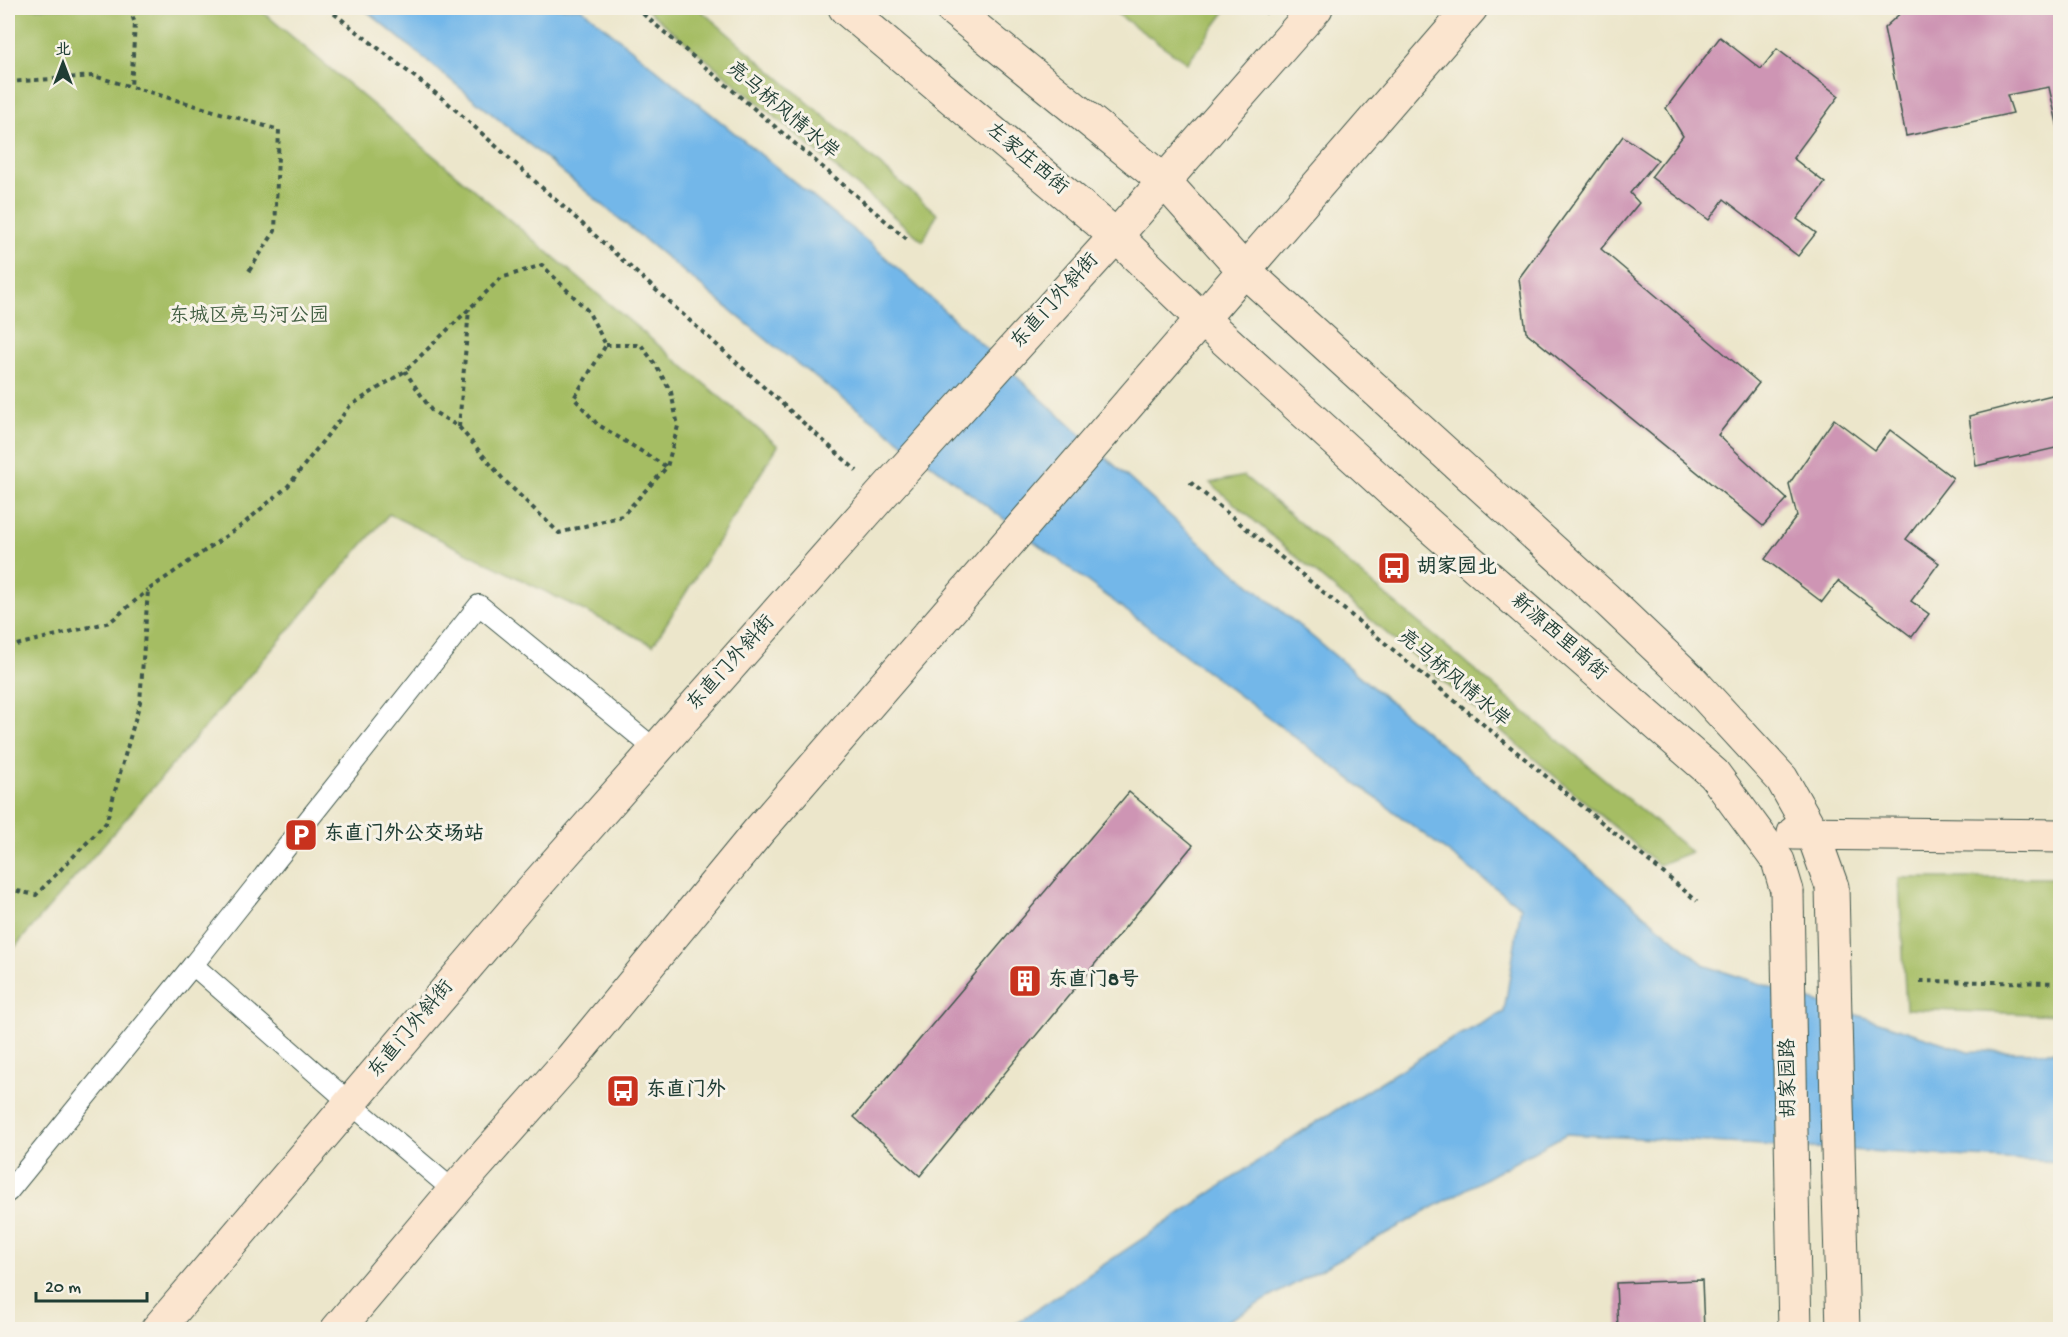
<svg xmlns="http://www.w3.org/2000/svg" width="2068" height="1337" viewBox="0 0 2068 1337" font-family="'Gochi Hand','LXGW WenKai TC',sans-serif">
  <style>
    .green { fill: #a5bd63; stroke: #627d4c; stroke-width: 1.5 }
    .water { fill: #73b7e9; stroke: #497a8e; stroke-width: 1.5 }
    .building { fill: #ce95b4 }
    .lines { fill: none; stroke-linecap: round; stroke-linejoin: round }
    .lane-casing { stroke: #3e564b; stroke-width: 22 }
    .secondary-casing { stroke: #3e564b; stroke-width: 35 }
    .path { stroke: #3e564b; stroke-width: 4; stroke-dasharray: 4.5 4.5; stroke-linecap: butt }
    .lane { stroke: #fff; stroke-width: 20 }
    .secondary { stroke: #fbe5cf; stroke-width: 33 }
    .secondary-bridge-casing { stroke: #3e564b; stroke-width: 35; stroke-linecap: butt }
    .secondary-bridge { stroke: #fbe5cf; stroke-width: 33 }
    .labels { text-anchor: middle; dominant-baseline: central; stroke-width: 6; stroke-linejoin: round; paint-order: stroke }
    .street-label { font-size: 20px; fill: #1f3d34; stroke: #f7f3e8 }
    .park-label { font-size: 20px; fill: #405d40; stroke: #f7f3e8 }
    .poi-label { font-size: 20px; font-weight: bold; fill: #1f3d34; stroke: #f7f3e8; text-anchor: start }
  </style>
  <rect width="100%" height="100%" fill="#f7f3e8"/>
  <filter id="ink" filterUnits="userSpaceOnUse"><feTurbulence type="fractalNoise" baseFrequency=".0167" numOctaves="2"/><feDisplacementMap in="SourceGraphic" scale="12" xChannelSelector="R" yChannelSelector="G"/><feConvolveMatrix kernelMatrix="1 2 1 2 8 2 1 2 1" color-interpolation-filters="sRGB"/></filter>
  <filter id="wash" filterUnits="userSpaceOnUse"><feTurbulence type="fractalNoise" baseFrequency=".008" numOctaves="4" result="noise"/><feDisplacementMap in="SourceGraphic" scale="24" xChannelSelector="R" yChannelSelector="G"/><feGaussianBlur stdDeviation="1.35" result="paint"/><feColorMatrix in="noise" values="0 0 0 0 0 0 0 0 0 0 0 0 0 0 0 0 0 1.4 0 .05"/><feComposite in="paint" operator="in"/></filter>
  <g filter="url(#wash)">
    <rect width="100%" height="100%" fill="#ece6cb"/>
    <g class="green">
      <path d="M8 8H258L778 446 653 645 389 514 8 955Z"/>
      <path d="M645 8H698L937 214 923 241Z"/>
      <path d="M1109 8H1228L1187 63Z"/>
      <path d="M1244 476 1691 852 1659 865 1210 483Z"/>
      <path d="M1899 878H2060V1015L1906 1009Z"/>
    </g>
    <path class="water" d="M363 8H581L873 246 1199 542 1706 966 1968 1051 2060 1052V1162L1566 1134 1213 1329H1008L1304 1130 1437 1047 1504 1012 1521 907 779 350Z"/>
    <g id="blocks">
      <g class="building">
        <path d="M1906 8H2060V137L2049 87 2007 95 2013 113 1906 136 1884 28Z"/>
        <path d="M1720 37 1761 69 1777 49 1839 96 1793 158 1825 183 1797 219 1816 233 1798 256 1724 199 1709 220 1651 177 1683 136 1666 108Z"/>
        <path d="M1623 136 1658 160 1630 193 1639 203 1601 249 1759 383 1718 435 1787 499 1763 526 1526 332 1519 278Z"/>
        <path d="M2060 393V447L1976 466 1969 416Z"/>
        <path d="M1834 419 1875 450 1890 430 1953 478 1906 539 1939 563 1911 601 1929 614 1912 637 1838 581 1822 602 1765 559 1797 516 1789 484Z"/>
        <path d="M1129 792 1193 845 920 1176 854 1117Z"/>
        <path d="M1702 1280 1704 1330H1618L1616 1283Z"/>
      </g>
    </g>
  </g>
  <g filter="url(#ink)">
    <use href="#blocks" fill-opacity="0" stroke="#3e564b" stroke-width="1.5"/>
    <g class="lines">
      <g class="lane-casing">
        <g id="lane">
          <path d="M193 965 479 605 656 750"/>
          <path d="M8 1192 193 965 350 1103 454 1191"/>
        </g>
      </g>
      <g class="secondary-casing">
        <g id="secondary">
          <path d="M845 8 1116 236 1202 319 1431 527 1714 774 1778 861 1787 891"/>
          <path d="M951 8 1164 181 1244 270 1605 598 1691 680 1782 779 1813 834 1832 887"/>
          <path d="M1794 833 2060 836"/>
          <path d="M1792 1190 1795 1330"/>
          <path d="M1839 1190 1843 1330"/>
          <path d="M157 1330 524 899 882 494 1116 236 1316 8"/>
          <path d="M337 1330 454 1191 571 1059 758 832 1471 8"/>
        </g>
      </g>
      <g class="path">
        <path d="M130 8 135 24 131 87"/>
        <path d="M327 8 448 103 857 471"/>
        <path d="M636 8 908 240"/>
        <path d="M1257 8 1267 13"/>
        <path d="M8 82 94 76 279 130 275 231 247 274"/>
        <path d="M606 345H641L655 364 671 392 678 426 667 467"/>
        <path d="M459 427 469 309"/>
        <path d="M1190 482 1697 901"/>
        <path d="M8 647 110 622 148 590"/>
        <path d="M8 889 36 895 106 823 140 702 148 590 242 525 288 486 350 406 405 371 501 278 542 265 588 311 606 345 574 398 597 424 667 467 622 516 559 533 503 479 459 427 431 410 405 371"/>
        <path d="M1920 981 2060 983"/>
      </g>
      <use href="#lane" class="lane"/>
      <use href="#secondary" class="secondary"/>
      <g class="secondary-bridge-casing">
        <g id="secondary-bridge">
          <path d="M1832 887 1839 1190"/>
          <path d="M1787 891 1792 1190"/>
        </g>
      </g>
      <use href="#secondary-bridge" class="secondary-bridge"/>
    </g>
  </g>
  <defs>
    <g id="bus-square" transform="scale(1.725)"><rect x="-9" y="-9" width="18" height="18" rx="4" fill="#c8321e" stroke="#f7f3e8"/><path d="M-5-6H5V4H4V6H2V4H-2V6H-4V4H-5ZM-3.5-4V0h7V-4ZM-3.5 1.2v1.5H-2V1.2ZM2 1.2v1.5H3.5V1.2Z" fill="#fff"/></g>
    <g id="parking-square" transform="scale(1.725)"><rect x="-9" y="-9" width="18" height="18" rx="4" fill="#c8321e" stroke="#f7f3e8"/><path d="M-3.5-5.5H1a3.5 3.5 0 0 1 0 7H-1V5.5H-3.5ZM-1-3.4V-.6H.8a1.4 1.4 0 0 0 0-2.8Z" fill="#fff"/></g>
    <g id="building-square" transform="scale(1.725)"><rect x="-9" y="-9" width="18" height="18" rx="4" fill="#c8321e" stroke="#f7f3e8"/><path d="M-4-6H4V6H1V3H-1V6H-4ZM-2.5-4.3h1.7v1.8h-1.7ZM.8-4.3h1.7v1.8H.8ZM-2.5-1h1.7V.8h-1.7ZM.8-1h1.7V.8H.8Z" fill="#fff"/></g>
  </defs>
  <g fill-rule="evenodd">
    <use href="#bus-square" x="1394" y="568"/>
    <use href="#parking-square" x="301" y="835"/>
    <use href="#building-square" x="1025" y="981"/>
    <use href="#bus-square" x="623" y="1091"/>
  </g>
  <g class="labels">
    <g class="street-label">
      <text transform="translate(782 112) rotate(40)">亮马桥风情水岸</text>
      <text transform="translate(1026 160) rotate(40)">左家庄西街</text>
      <text transform="translate(1056 302) rotate(-48)">东直门外斜街</text>
      <text transform="translate(1558 638) rotate(41)">新源西里南街</text>
      <text transform="translate(732 664) rotate(-48)">东直门外斜街</text>
      <text transform="translate(1453 680) rotate(40)">亮马桥风情水岸</text>
      <text transform="translate(412 1030) rotate(-50)">东直门外斜街</text>
      <text transform="translate(1790 1078) rotate(-91)">胡家园路</text>
    </g>
    <g class="park-label">
      <text x="249" y="317">东城区亮马河公园</text>
    </g>
    <g class="poi-label">
      <text x="1417" y="568">胡家园北</text>
      <text x="324" y="835">东直门外公交场站</text>
      <text x="1048" y="981">东直门8号</text>
      <text x="646" y="1091">东直门外</text>
    </g>
  </g>
  <rect width="2068" height="1337" fill="none" stroke="#f7f3e8" stroke-width="30"/>
  <g transform="translate(63 63)" stroke="#f7f3e8" stroke-width="4.5" paint-order="stroke">
  <path d="M0-4.5L10 22L0 15L-10 22Z" fill="#1f3d34"/>
  <text y="-9" font-size="16" font-weight="bold" text-anchor="middle" fill="#1f3d34">北</text>
  </g>
  <path d="M36 1292v9h111v-9" fill="none" stroke="#1f3d34" stroke-width="3"/>
  <text x="45" y="1292" font-size="18" fill="#1f3d34" stroke="#f7f3e8" stroke-width="4.5" paint-order="stroke">20 m</text>
</svg>
